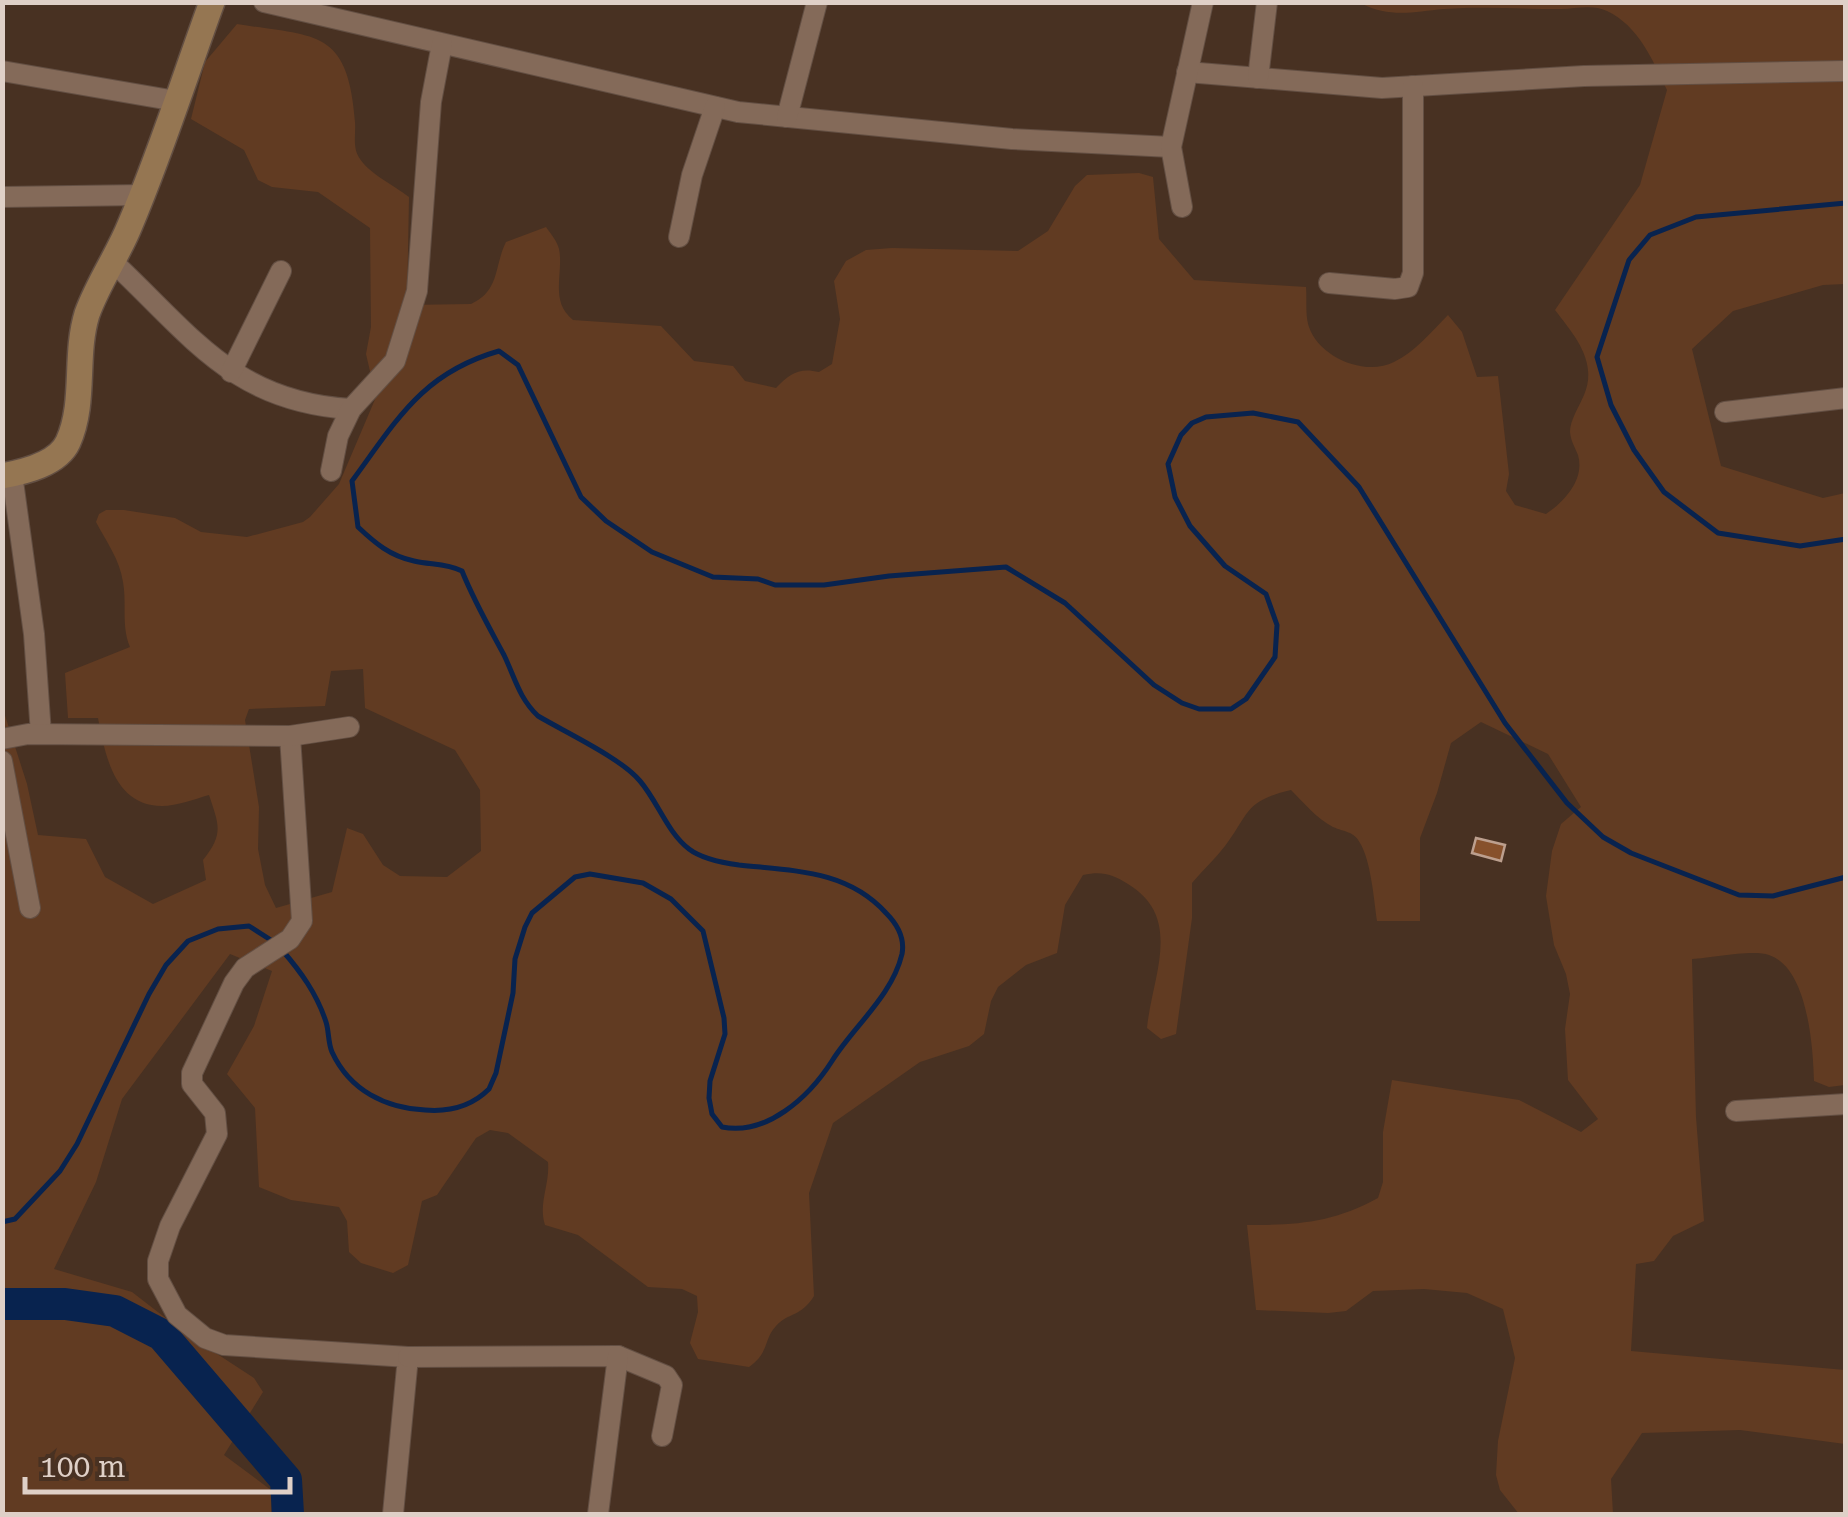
<svg xmlns="http://www.w3.org/2000/svg" width="1848" height="1517" viewBox="0 0 1848 1517" font-family="'Roboto Serif',serif">
  <style>
    .green { fill: #613b22; fill-rule: evenodd }
    .lines { fill: none; stroke-linecap: round; stroke-linejoin: round }
    .stream { stroke: #08234f; stroke-width: 5 }
    .river { stroke: #08234f; stroke-width: 32 }
    .building { fill: #87512c; stroke: #bc9f8e; stroke-width: 2.5 }
    .minor-casing { stroke: #634f43; stroke-width: 22 }
    .secondary-casing { stroke: #634f43; stroke-width: 28 }
    .minor { stroke: #846a59; stroke-width: 20 }
    .secondary { stroke: #957652; stroke-width: 25 }
  </style>
  <rect width="100%" height="100%" fill="#483122"/>
  <path class="green" d="M1360 3H1845V284L1823 285 1733 311 1692 349 1721 466 1823 498 1845 493V1085L1829 1087 1814 1081C1813 1047 1808 968 1769 955 1753 949 1711 958 1692 959L1696 1117 1704 1221 1673 1236 1654 1261 1636 1264 1631 1351 1845 1370V1444L1740 1430 1642 1433 1611 1479 1613 1514H1519L1500 1490 1496 1475 1498 1441 1515 1358 1503 1309 1467 1293 1424 1289 1373 1291 1346 1311 1328 1313 1256 1310 1247 1225C1298 1225 1332 1223 1378 1198L1383 1182V1132L1392 1080 1519 1100 1581 1132 1598 1119 1568 1080 1565 1029 1570 994 1566 974 1554 945 1546 896 1552 851 1561 824 1581 807 1548 754 1481 722 1451 743 1437 793 1420 838V921H1377C1374 900 1371 861 1360 843 1354 831 1344 832 1333 827 1317 819 1303 802 1291 790 1244 801 1250 813 1225 846 1215 859 1203 870 1192 883V918L1176 1034 1161 1039 1147 1028C1152 976 1184 918 1128 884 1112 874 1102 871 1083 875L1065 905 1057 953 1026 965 998 987 991 1001 984 1034 969 1046 920 1062 833 1123 809 1193 814 1296C801 1317 789 1312 776 1326 763 1340 770 1352 749 1367L698 1359 690 1343 698 1312 697 1296 682 1289 648 1287 578 1235 545 1225C538 1203 550 1185 548 1162L508 1133 490 1130 476 1138 437 1195 422 1201 408 1265 393 1273 361 1263 349 1252 347 1221 339 1207 291 1200 259 1187 255 1108 227 1074 254 1026 272 971 230 954 122 1099 96 1182 54 1269 132 1292 185 1333 254 1378 263 1392 224 1455 271 1490V1514H3L2 706 27 784 38 835 86 839 105 877 153 904 206 880 203 860C224 834 219 825 209 795 195 799 177 806 162 806 114 806 105 754 98 718H68L65 673 130 647C121 626 127 604 123 582 120 560 106 541 96 522L99 514 106 510H124L175 518 201 532 247 537 303 522 310 517 339 484 376 397 366 354 371 327 370 228 318 192 272 187 258 180 244 150 191 119 205 62 237 24C316 37 348 28 355 122 356 134 352 148 360 159 370 174 395 186 409 197L407 305 471 304C500 291 494 266 506 242L546 227C551 234 557 241 559 249 564 273 549 301 573 320L661 326 694 361 733 366 745 381 776 388C789 374 799 367 819 372L832 364 840 319 834 281 846 261 866 250 892 248 1018 251 1048 231 1075 186 1087 175 1139 173 1153 177 1159 239 1194 280 1306 287C1307 299 1305 316 1309 327 1319 357 1365 377 1394 362 1415 352 1432 331 1448 315L1462 332 1477 377 1498 376 1509 474 1506 491 1515 505 1546 514C1565 501 1585 479 1578 455 1575 447 1571 442 1570 432 1570 420 1579 407 1584 395 1598 362 1575 336 1555 310L1640 185 1667 90C1653 61 1639 26 1607 11 1592 4 1576 9 1561 9 1521 9 1483 6 1444 9 1412 12 1390 18 1360 3ZM363 669 365 708 455 750 480 790 481 851 447 877 400 876 383 865 363 834 347 828 332 892 276 908 265 885 258 849 259 807 245 720 249 709 325 706 331 671Z"/>
  <g class="lines">
    <g class="stream">
      <path d="M1846 203 1696 217 1650 235 1629 260 1597 357 1611 405 1634 450 1664 492 1718 533 1800 546 1846 539"/>
      <path d="M282 950C301 972 317 994 326 1022 329 1031 328 1043 332 1052 350 1091 386 1108 425 1110 449 1112 472 1106 489 1089L496 1073 513 993 515 959 525 927 532 913 575 877 590 874 643 883 671 899 703 931 724 1018 725 1034 710 1081 709 1098 712 1114 722 1127C767 1136 809 1097 832 1061 854 1026 892 996 902 954 905 938 897 924 886 913 847 870 794 871 739 865 724 863 702 859 689 849 667 832 658 802 640 781 621 758 565 732 538 716 519 698 515 678 504 655 489 627 474 601 462 571 446 563 431 565 414 561 390 556 375 543 358 527L352 481C397 420 422 373 499 351L518 365 581 497 606 521 652 552 713 577 758 579 775 585H824L889 576 1006 567 1065 603 1154 685 1182 703 1199 709H1231L1246 699 1275 657 1277 625 1266 594 1225 566 1190 526 1175 497 1168 464 1181 435 1192 423 1206 417 1253 413 1298 422 1359 487 1505 723 1567 803 1603 837 1631 853 1739 895 1773 896 1846 877"/>
      <path d="M2 1222 15 1219 60 1171 77 1144 149 994 166 965 188 941 218 929 249 926 274 942"/>
    </g>
    <path class="river" d="M2 1304H65L115 1311 162 1335 286 1480 288 1514"/>
  </g>
  <path class="building" d="M1476 838 1505 845 1501 861 1472 853Z"/>
  <g class="lines">
    <g class="minor-casing">
      <g id="minor">
        <path d="M264 2 738 112 1012 139 1171 147"/>
        <path d="M2 71 176 101"/>
        <path d="M1187 72 1382 88 1584 76 1846 71"/>
        <path d="M1258 78 1267 2"/>
        <path d="M787 117 817 2"/>
        <path d="M2 197 142 195"/>
        <path d="M1182 207 1171 147 1203 2"/>
        <path d="M679 237 692 175 715 107"/>
        <path d="M113 262C192 336 234 402 351 409"/>
        <path d="M1329 283 1395 289 1408 287 1413 273V86"/>
        <path d="M231 372 281 271"/>
        <path d="M1725 412 1846 398"/>
        <path d="M331 471 338 436 351 409 395 361 417 291 431 102 442 44"/>
        <path d="M12 474 34 634 41 734"/>
        <path d="M290 736 302 921 290 939 245 968 234 983 192 1073V1084L215 1113 217 1134 170 1226 158 1261V1279L177 1315 205 1338 224 1345 408 1357 393 1514"/>
        <path d="M2 739 28 734 290 736 349 727"/>
        <path d="M2 761 30 908"/>
        <path d="M1736 1111 1846 1104"/>
        <path d="M408 1357 618 1356 666 1376 672 1385 662 1436"/>
        <path d="M598 1514 618 1356"/>
      </g>
    </g>
    <g class="secondary-casing">
      <path id="secondary" d="M2 476C24 472 58 464 68 442 86 402 74 356 87 314 98 283 118 255 130 225 161 152 185 76 212 2"/>
    </g>
    <use href="#minor" class="minor"/>
    <use href="#secondary" class="secondary"/>
  </g>
  <rect width="1848" height="1517" fill="none" stroke="#dfd0c7" stroke-width="10"/>
  <path d="M25 1477v15h265v-15" fill="none" stroke="#dfd0c7" stroke-width="5"/>
  <text x="40" y="1477" font-size="30" fill="#dfd0c7" stroke="#483122" stroke-width="8" paint-order="stroke">100 m</text>
</svg>
